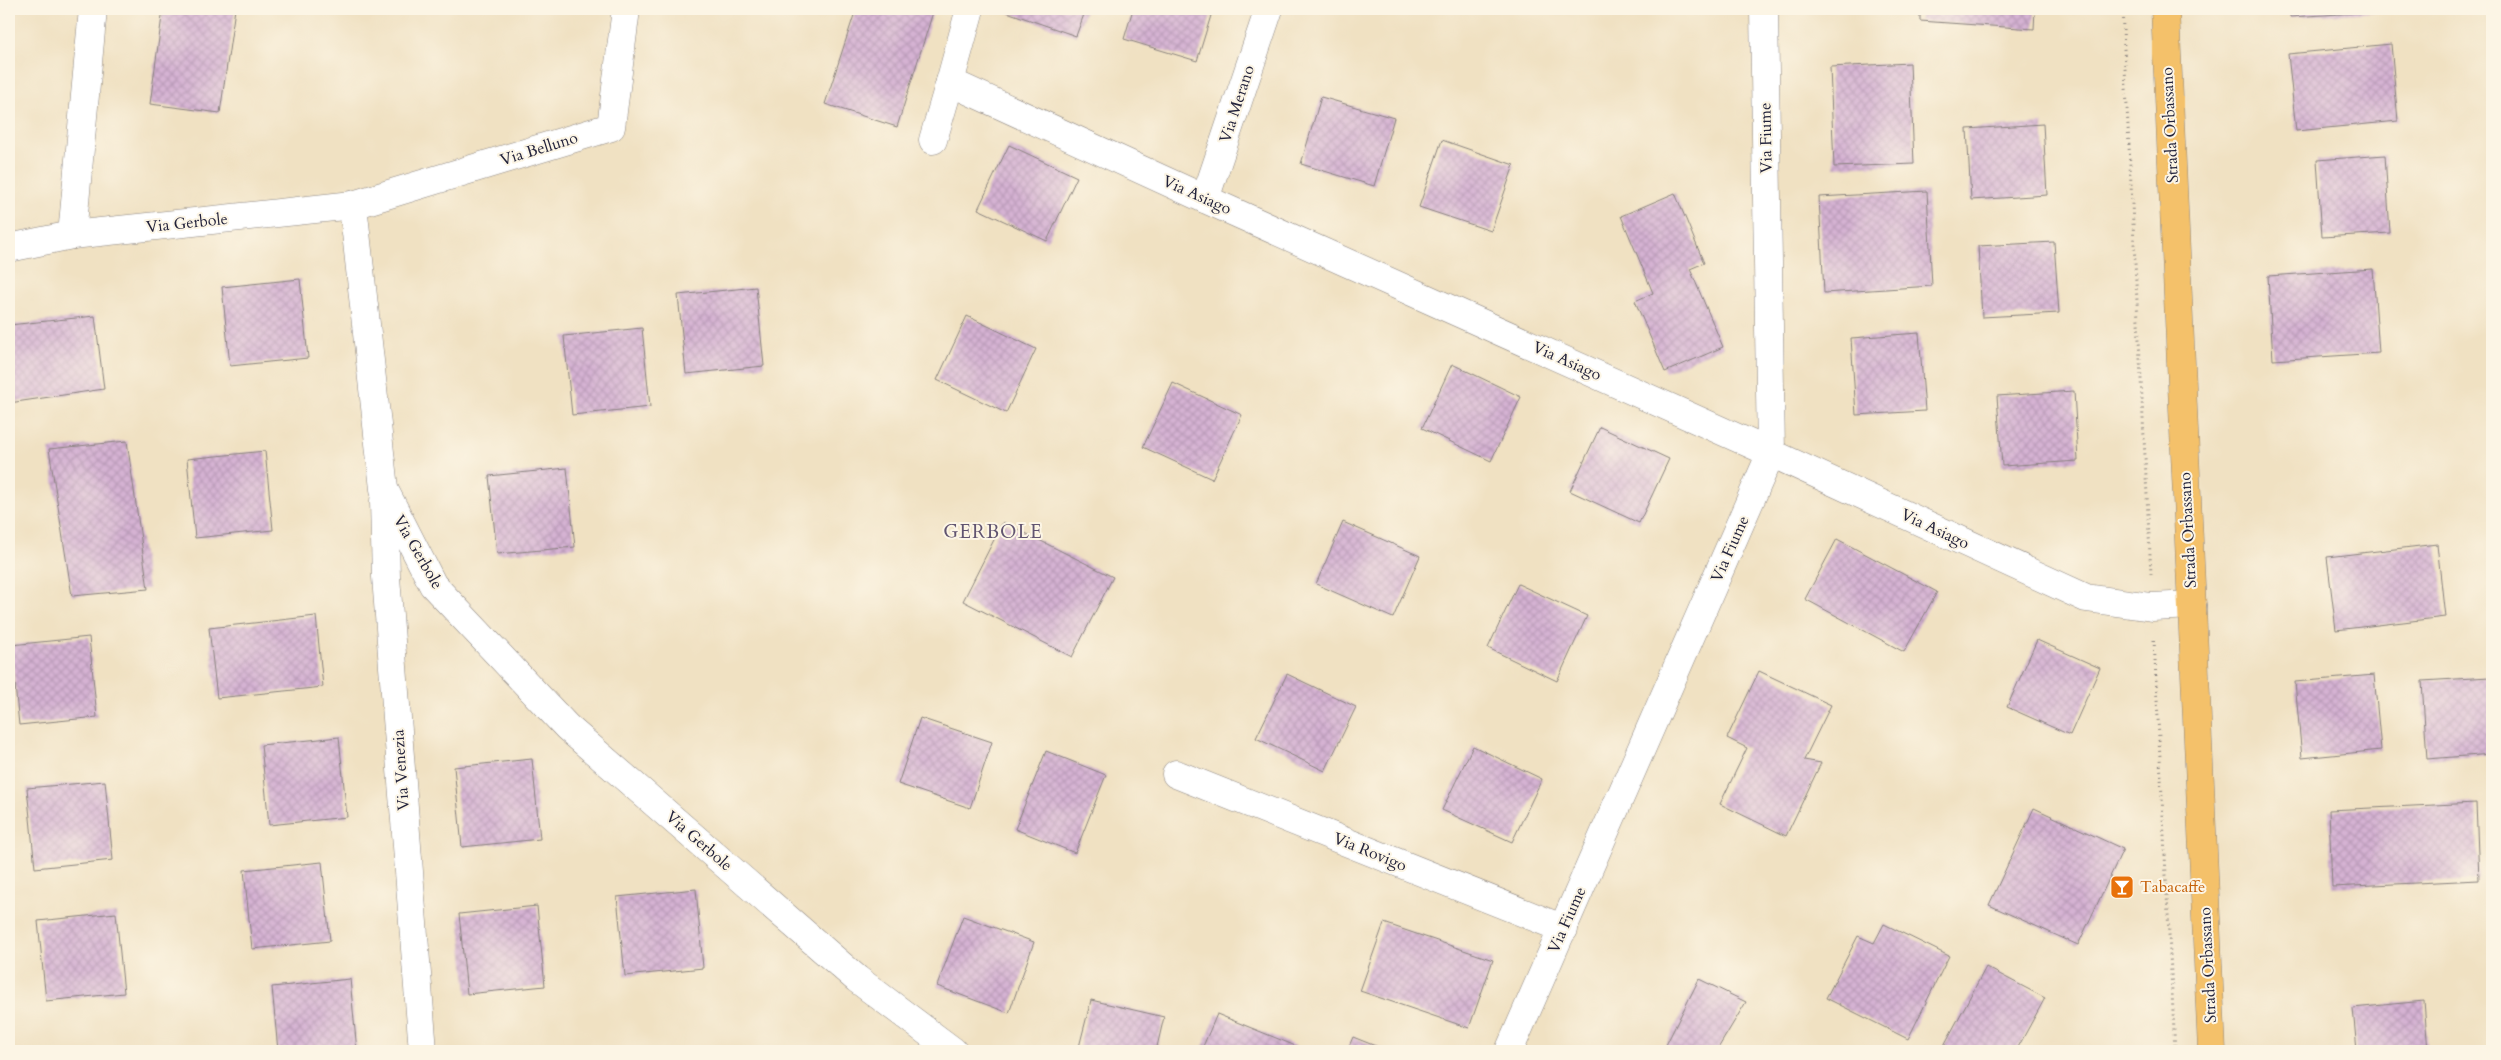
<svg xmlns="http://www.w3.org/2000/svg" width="2501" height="1060" viewBox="0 0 2501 1060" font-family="Cardo,serif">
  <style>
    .building { fill: url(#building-cross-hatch) }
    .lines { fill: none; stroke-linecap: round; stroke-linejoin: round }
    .minor-casing { stroke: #89827e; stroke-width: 29 }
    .major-casing { stroke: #89827e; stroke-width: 29 }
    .path { stroke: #89827e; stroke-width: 3; stroke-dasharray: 1 4; stroke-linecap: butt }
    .minor { stroke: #fff; stroke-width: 28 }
    .major { stroke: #f4c16a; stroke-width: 28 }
    .labels { text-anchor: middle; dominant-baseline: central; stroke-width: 4; stroke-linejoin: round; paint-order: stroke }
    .street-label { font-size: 16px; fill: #22223b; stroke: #fcf5e5 }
    .food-label { font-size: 16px; fill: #c56008; stroke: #fcf5e5; text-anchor: start }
    .quarter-label { font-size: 19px; letter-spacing: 1px; fill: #615470; stroke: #fcf5e5 }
  </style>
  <defs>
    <pattern id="building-cross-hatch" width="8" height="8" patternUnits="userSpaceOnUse" patternTransform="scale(1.25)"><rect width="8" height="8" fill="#d5b2d3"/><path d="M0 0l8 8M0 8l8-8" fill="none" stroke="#b799b6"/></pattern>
  </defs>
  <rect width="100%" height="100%" fill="#fcf5e5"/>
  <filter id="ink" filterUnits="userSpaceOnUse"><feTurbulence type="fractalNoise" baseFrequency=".02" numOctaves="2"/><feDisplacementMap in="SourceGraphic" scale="10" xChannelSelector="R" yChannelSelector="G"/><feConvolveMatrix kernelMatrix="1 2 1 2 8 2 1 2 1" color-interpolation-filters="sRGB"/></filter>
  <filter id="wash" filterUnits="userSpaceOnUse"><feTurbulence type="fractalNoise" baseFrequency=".0096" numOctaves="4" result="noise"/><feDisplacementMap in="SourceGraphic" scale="20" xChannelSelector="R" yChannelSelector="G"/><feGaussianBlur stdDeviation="1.12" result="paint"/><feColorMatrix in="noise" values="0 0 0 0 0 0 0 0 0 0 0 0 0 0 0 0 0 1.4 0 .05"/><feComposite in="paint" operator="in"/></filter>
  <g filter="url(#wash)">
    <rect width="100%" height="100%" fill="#f0e1c2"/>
    <g id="blocks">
      <g class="building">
        <path d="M163 9H235L220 113 150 104Z"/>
        <path d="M856 9H934L897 127 825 104Z"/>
        <path d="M1005 9H1086L1076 36 1004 11Z"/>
        <path d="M1133 9H1213L1197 61 1124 39Z"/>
        <path d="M1920 9H2035L2034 29 1920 21Z"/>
        <path d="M2290 9H2374V12L2290 17Z"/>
        <path d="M2391 44 2398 121 2296 131 2288 54Z"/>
        <path d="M1910 63 1914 164 1834 167 1830 67Z"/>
        <path d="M1321 97 1394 118 1374 186 1301 164Z"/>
        <path d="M2043 124 2047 195 1971 200 1967 129Z"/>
        <path d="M1442 140 1514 165 1491 231 1419 207Z"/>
        <path d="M1009 145 1077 177 1047 241 978 209Z"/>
        <path d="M2385 155 2390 233 2322 237 2317 160Z"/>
        <path d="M1927 191 1932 286 1824 293 1819 197Z"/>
        <path d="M1675 193 1704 263 1690 269 1723 347 1665 372 1635 301 1653 293 1621 216Z"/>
        <path d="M2054 242 2059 313 1982 317 1978 246Z"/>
        <path d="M2373 269 2379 353 2273 360 2268 276Z"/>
        <path d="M300 279 308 358 230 366 222 287Z"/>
        <path d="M756 287 764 366 686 374 678 295Z"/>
        <path d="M95 316 104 389 9 403V325Z"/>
        <path d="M967 316 1036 349 1006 413 937 380Z"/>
        <path d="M642 328 650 407 572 415 564 336Z"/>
        <path d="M1919 333 1925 411 1856 415 1851 338Z"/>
        <path d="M1452 364 1521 397 1491 461 1422 428Z"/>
        <path d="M1173 383 1242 415 1212 479 1143 447Z"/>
        <path d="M2074 391 2078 461 2002 466 1997 396Z"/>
        <path d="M1600 427 1669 459 1639 523 1570 491Z"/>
        <path d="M127 441 148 589 72 596 49 449Z"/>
        <path d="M265 451 273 530 195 538 187 459Z"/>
        <path d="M567 468 575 547 497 554 489 476Z"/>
        <path d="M1003 522 1113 577 1072 657 963 601Z"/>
        <path d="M1343 522 1420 556 1393 618 1316 584Z"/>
        <path d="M1837 539 1937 592 1904 652 1805 599Z"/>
        <path d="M2437 544 2445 617 2336 630 2327 557Z"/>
        <path d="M1518 584 1587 616 1557 681 1488 648Z"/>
        <path d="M316 616 323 687 217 698 209 628Z"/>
        <path d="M89 637 97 717 19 725 11 645Z"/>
        <path d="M2037 640 2100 668 2070 735 2007 707Z"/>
        <path d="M1759 671 1831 705 1804 760 1821 763 1786 836 1720 804 1747 748 1727 738Z"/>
        <path d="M1287 674 1356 707 1325 771 1256 738Z"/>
        <path d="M2374 675 2381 750 2302 758 2295 682Z"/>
        <path d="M2490 677 2492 754 2427 759 2422 681Z"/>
        <path d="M920 718 992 742 970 808 898 784Z"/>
        <path d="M339 737 347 817 269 825 261 745Z"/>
        <path d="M1473 746 1542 779 1512 842 1442 810Z"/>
        <path d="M1046 751 1106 775 1075 853 1015 829Z"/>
        <path d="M532 759 540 839 462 847 454 767Z"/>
        <path d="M105 781 113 860 35 868 27 788Z"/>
        <path d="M2476 803 2479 880 2332 887 2329 810Z"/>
        <path d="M2034 808 2123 849 2078 945 1989 905Z"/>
        <path d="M322 862 330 941 252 949 244 870Z"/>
        <path d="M696 889 703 968 625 976 617 897Z"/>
        <path d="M537 906 545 986 467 994 459 914Z"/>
        <path d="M116 913 124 993 46 1001 38 921Z"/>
        <path d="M963 916 1034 942 1009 1013 937 986Z"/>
        <path d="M1384 923 1493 960 1469 1028 1360 991Z"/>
        <path d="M1884 924 1949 956 1908 1039 1826 998 1858 936 1874 943Z"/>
        <path d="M1986 967 2045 998 2016 1051H1941Z"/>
        <path d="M350 979 357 1051H278L272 987Z"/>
        <path d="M1699 979 1746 1002 1717 1050 1720 1051H1663Z"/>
        <path d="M1091 1000 1164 1017 1156 1051H1078Z"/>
        <path d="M2424 1001 2428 1051H2357L2353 1008Z"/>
        <path d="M1217 1014 1308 1051H1201Z"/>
        <path d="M1353 1037 1388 1051H1347Z"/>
      </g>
    </g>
  </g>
  <g filter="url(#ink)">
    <use href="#blocks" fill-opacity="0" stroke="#89827e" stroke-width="1"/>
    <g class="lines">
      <g class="minor-casing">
        <g id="minor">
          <path d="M950 82 970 9"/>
          <path d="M933 140 950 82 1205 199 1771 453 2086 598 2152 607 2192 605"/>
          <path d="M1205 199 1269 9"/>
          <path d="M353 205 384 489 433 585 567 727 857 979 953 1051"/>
          <path d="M72 235 93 9"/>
          <path d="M9 248 72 235 353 205 611 127 626 9"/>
          <path d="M384 501 386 577 423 1051"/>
          <path d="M1176 774 1564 929"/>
          <path d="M1509 1051 1771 453 1764 9"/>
        </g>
      </g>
      <g class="major-casing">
        <path id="major" d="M2165 9 2212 1051"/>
      </g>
      <g class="path">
        <path d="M2122 9 2151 574"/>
        <path d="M2154 640 2175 1051"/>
      </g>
      <use href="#minor" class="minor"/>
      <use href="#major" class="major"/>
    </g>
  </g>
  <defs>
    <g id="bar-square" transform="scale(1.25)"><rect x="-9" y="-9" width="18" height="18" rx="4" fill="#e8710a" stroke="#fcf5e5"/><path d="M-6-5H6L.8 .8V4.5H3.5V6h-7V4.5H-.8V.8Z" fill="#fff"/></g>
  </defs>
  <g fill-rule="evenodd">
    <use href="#bar-square" x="2122" y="887"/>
  </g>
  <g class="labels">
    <g class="street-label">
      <text transform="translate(1237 104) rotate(-72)">Via Merano</text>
      <text transform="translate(2170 125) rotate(-93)">Strada Orbassano</text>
      <text transform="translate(1766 138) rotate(-91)">Via Fiume</text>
      <text transform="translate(539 149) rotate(-17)">Via Belluno</text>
      <text transform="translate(1197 195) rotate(24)">Via Asiago</text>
      <text transform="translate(187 223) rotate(-6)">Via Gerbole</text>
      <text transform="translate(1567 361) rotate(24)">Via Asiago</text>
      <text transform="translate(1935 529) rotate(25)">Via Asiago</text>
      <text transform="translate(2188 530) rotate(-93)">Strada Orbassano</text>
      <text transform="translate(1730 549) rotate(-66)">Via Fiume</text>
      <text transform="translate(418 552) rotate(60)">Via Gerbole</text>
      <text transform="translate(401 770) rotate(-94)">Via Venezia</text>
      <text transform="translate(699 841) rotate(41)">Via Gerbole</text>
      <text transform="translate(1370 852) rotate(22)">Via Rovigo</text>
      <text transform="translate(1567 920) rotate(-66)">Via Fiume</text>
      <text transform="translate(2208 965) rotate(-93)">Strada Orbassano</text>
    </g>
    <g class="food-label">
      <text x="2140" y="887">Tabacaffe</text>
    </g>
    <g class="quarter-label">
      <text x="993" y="532">GERBOLE</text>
    </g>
  </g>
  <rect width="2501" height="1060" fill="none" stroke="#fcf5e5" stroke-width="30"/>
</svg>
